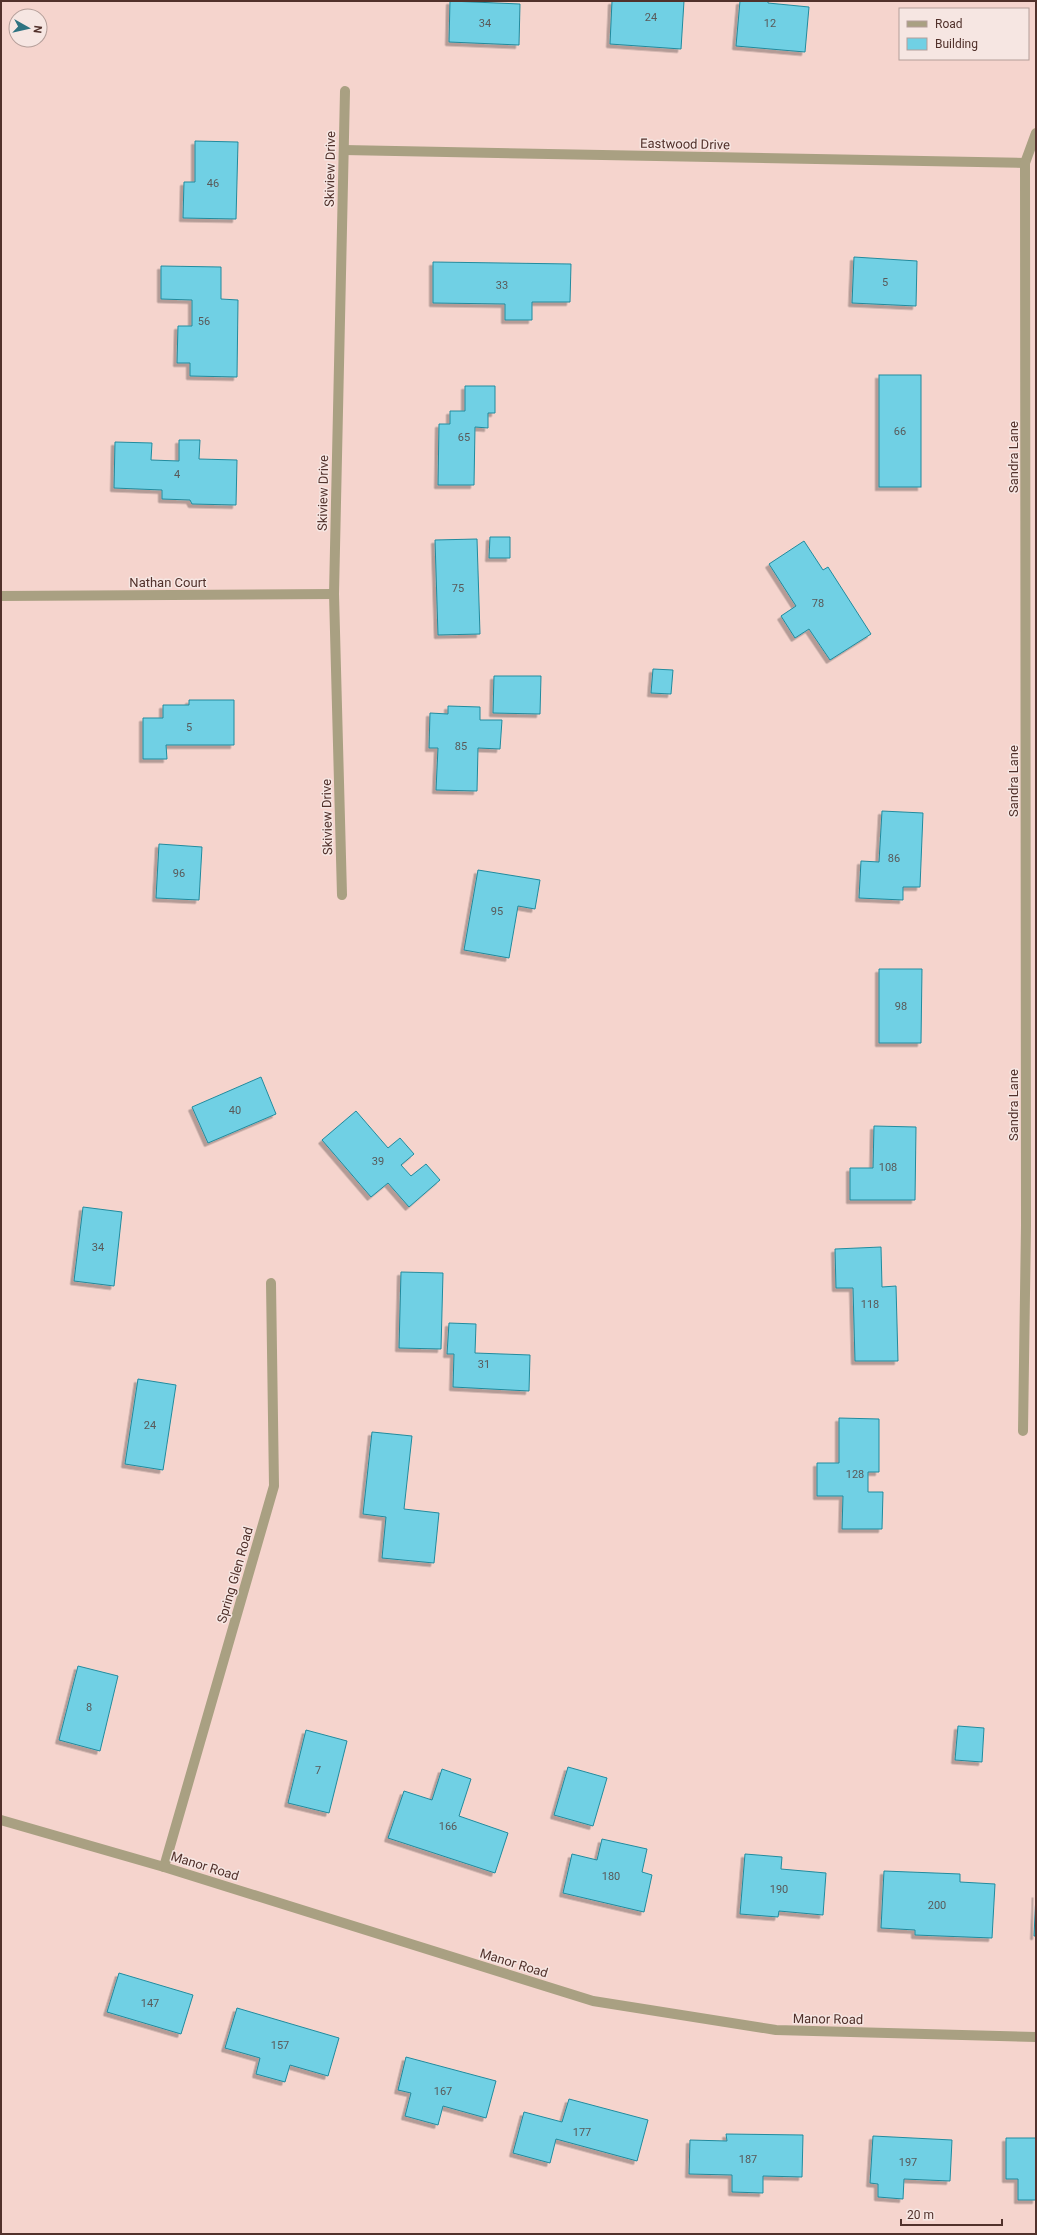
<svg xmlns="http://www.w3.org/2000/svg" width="1037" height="2235" viewBox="0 0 1037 2235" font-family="Roboto,sans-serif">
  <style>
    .building { fill: #70d0e4; stroke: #218b9e; filter: url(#shadow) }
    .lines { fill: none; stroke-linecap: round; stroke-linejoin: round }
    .street { stroke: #a9a082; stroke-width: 10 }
    .labels { text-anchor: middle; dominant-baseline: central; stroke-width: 3; stroke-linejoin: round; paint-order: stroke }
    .number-label { font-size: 11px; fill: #595959 }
    .street-label { font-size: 13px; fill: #51312b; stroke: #f6e6e2 }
  </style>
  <defs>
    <filter id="shadow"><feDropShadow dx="-3.5" dy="3.5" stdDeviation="0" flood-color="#0004"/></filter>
  </defs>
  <rect width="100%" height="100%" fill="#f5d4cd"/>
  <g class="building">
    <path d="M450 1 520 4 519 45 449 42Z"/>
    <path d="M612 1H684L681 49 610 44Z"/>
    <path d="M740 1H768V3L809 7 805 52 736 46Z"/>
    <path d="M195 141 238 142 236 219 183 218 184 182H195Z"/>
    <path d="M854 257 917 261 916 306 852 303Z"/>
    <path d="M433 262 571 264 570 302H532V320H505V304L433 303Z"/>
    <path d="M161 266 221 267V299L238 300 237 377 190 376V363H177L178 326H192V300L161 299Z"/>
    <rect x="879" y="375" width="42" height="112"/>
    <path d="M465 386H495V413H488V428L475 427 474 485H438L439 424H450V411H465Z"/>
    <path d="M179 440H200L199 459 237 460 236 505 192 504 190 500 162 499V490L114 488 115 442 152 443 151 460 179 461Z"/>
    <path d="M490 537H510V558H489Z"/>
    <path d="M477 539 480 634 438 635 435 540Z"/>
    <path d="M804 541 823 570 828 567 871 634 830 660 809 629 795 638 781 616 796 606 769 564Z"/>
    <path d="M653 669 673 670 671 694 651 693Z"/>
    <path d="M494 676H541L540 714 493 713Z"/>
    <path d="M189 700H234V745H166L167 759H143V718H163V705H189Z"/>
    <path d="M448 706 480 707V720H502L500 749 478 748 477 791 436 790 438 748H429L430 713 448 714Z"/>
    <path d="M882 811 923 813 920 887H903V900L859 898 861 861 879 862Z"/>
    <path d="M159 844 202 847 199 900 156 898Z"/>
    <path d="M478 870 540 880 535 909 518 906 509 958 464 950Z"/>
    <path d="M879 969H922L921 1043H879Z"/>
    <path d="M261 1077 276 1114 208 1143 192 1107Z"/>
    <path d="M356 1111 388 1148 400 1138 414 1154 401 1165 411 1176 426 1164 440 1180 409 1207 388 1183 371 1197 322 1140Z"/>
    <path d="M874 1126 916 1127 915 1200H850V1168H873Z"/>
    <path d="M83 1207 122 1212 114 1286 74 1281Z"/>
    <path d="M881 1247 882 1287 896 1286 898 1361H855L853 1288H836L835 1249Z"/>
    <path d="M401 1272 443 1273 441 1349 399 1348Z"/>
    <path d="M449 1323 476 1324 475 1353 530 1355 529 1391 453 1387 454 1354H447Z"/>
    <path d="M138 1379 176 1385 163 1470 125 1464Z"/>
    <path d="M839 1418 879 1419V1472H868V1492H883L882 1529H842L843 1496H817V1463H839Z"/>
    <path d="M372 1432 412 1436 404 1509 439 1513 434 1563 382 1558 386 1517 363 1514Z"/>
    <path d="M78 1666 118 1676 100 1751 59 1740Z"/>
    <path d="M958 1726 984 1728 982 1762 955 1760Z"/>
    <path d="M306 1730 347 1741 329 1813 288 1803Z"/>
    <path d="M568 1767 607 1778 593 1826 554 1815Z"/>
    <path d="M442 1769 471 1779 459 1816 508 1833 495 1873 388 1838 404 1791 432 1800Z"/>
    <path d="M602 1839 647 1849 642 1872 652 1875 644 1912 563 1893 572 1854 597 1860Z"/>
    <path d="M745 1854 782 1857 781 1869 826 1873 823 1915 779 1911 778 1917 740 1914Z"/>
    <path d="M884 1871 960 1874V1882L995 1884 992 1938 915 1935V1930L881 1928Z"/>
    <path d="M1036 1894V1936H1034Z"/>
    <path d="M119 1973 193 1995 181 2034 107 2012Z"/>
    <path d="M237 2008 339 2038 328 2076 290 2065 285 2082 256 2074 260 2058 225 2048Z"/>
    <path d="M406 2057 496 2081 486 2118 443 2106 438 2125 405 2116 411 2093 398 2090Z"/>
    <path d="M569 2099 648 2120 637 2161 556 2139 550 2163 513 2153 524 2112 562 2122Z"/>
    <path d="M726 2134 803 2135 802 2177 763 2176V2193L732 2192V2175L689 2174 690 2140 727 2141Z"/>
    <path d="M873 2136 952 2140 950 2181 904 2179 903 2199 878 2197V2184L870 2183Z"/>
    <path d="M1006 2138H1036V2200H1018V2179H1006Z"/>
  </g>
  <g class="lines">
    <g class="street">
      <path d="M344 150 1025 163"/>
      <path d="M1 596 334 594"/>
      <path d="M342 895 334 594 345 91"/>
      <path d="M1023 1431 1026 1225 1025 163 1036 133"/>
      <path d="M1 1820 164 1867 593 2001 776 2030 1036 2037"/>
      <path d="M164 1867 274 1486 271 1283"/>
    </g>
  </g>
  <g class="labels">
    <g class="number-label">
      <text x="651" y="17">24</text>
      <text x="485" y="23">34</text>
      <text x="770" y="23">12</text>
      <text x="213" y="183">46</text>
      <text x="885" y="282">5</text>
      <text x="502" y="285">33</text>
      <text x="204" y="321">56</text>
      <text x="900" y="431">66</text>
      <text x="464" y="437">65</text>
      <text x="177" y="474">4</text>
      <text x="458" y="588">75</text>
      <text x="818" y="603">78</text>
      <text x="189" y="727">5</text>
      <text x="461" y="746">85</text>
      <text x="894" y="858">86</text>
      <text x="179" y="873">96</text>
      <text x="497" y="911">95</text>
      <text x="901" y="1006">98</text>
      <text x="235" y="1110">40</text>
      <text x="378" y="1161">39</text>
      <text x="888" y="1167">108</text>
      <text x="98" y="1247">34</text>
      <text x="870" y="1304">118</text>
      <text x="484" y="1364">31</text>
      <text x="150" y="1425">24</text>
      <text x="855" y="1474">128</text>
      <text x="89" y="1707">8</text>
      <text x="318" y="1770">7</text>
      <text x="448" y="1826">166</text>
      <text x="611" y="1876">180</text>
      <text x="779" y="1889">190</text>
      <text x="937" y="1905">200</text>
      <text x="150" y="2003">147</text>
      <text x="280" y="2045">157</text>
      <text x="443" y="2091">167</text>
      <text x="582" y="2132">177</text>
      <text x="748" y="2159">187</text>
      <text x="908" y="2162">197</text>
    </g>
    <g class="street-label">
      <text transform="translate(685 144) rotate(1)">Eastwood Drive</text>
      <text transform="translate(330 169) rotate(-89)">Skiview Drive</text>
      <text transform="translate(1013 457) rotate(-90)">Sandra Lane</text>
      <text transform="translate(323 493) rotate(-89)">Skiview Drive</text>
      <text x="168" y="582">Nathan Court</text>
      <text transform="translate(1013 781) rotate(-90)">Sandra Lane</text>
      <text transform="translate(327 817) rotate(-91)">Skiview Drive</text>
      <text transform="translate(1013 1105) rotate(-90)">Sandra Lane</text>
      <text transform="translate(235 1575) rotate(-74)">Spring Glen Road</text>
      <text transform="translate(205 1866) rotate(17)">Manor Road</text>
      <text transform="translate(514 1963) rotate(17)">Manor Road</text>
      <text transform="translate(828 2019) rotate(1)">Manor Road</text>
    </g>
  </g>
  <rect width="1037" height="2235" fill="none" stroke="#51312b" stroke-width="4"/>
  <rect x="899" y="8" width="130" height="52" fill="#f6e6e2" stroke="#b49e99"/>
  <rect x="907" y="21" width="20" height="6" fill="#a9a082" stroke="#b49e99"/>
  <text x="935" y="28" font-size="12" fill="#51312b">Road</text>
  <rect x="907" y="38" width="20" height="12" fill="#70d0e4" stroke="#b49e99"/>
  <text x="935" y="48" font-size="12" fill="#51312b">Building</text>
  <g transform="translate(28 28) rotate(98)"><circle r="19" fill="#f6e6e2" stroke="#b49e99"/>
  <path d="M0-3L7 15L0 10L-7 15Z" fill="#2e7381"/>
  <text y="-6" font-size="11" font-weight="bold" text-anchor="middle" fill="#51312b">N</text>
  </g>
  <path d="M901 2219v6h101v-6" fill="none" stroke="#51312b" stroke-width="2"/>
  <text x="907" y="2219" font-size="12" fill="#51312b" stroke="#f6e6e2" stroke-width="3" paint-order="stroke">20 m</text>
</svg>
